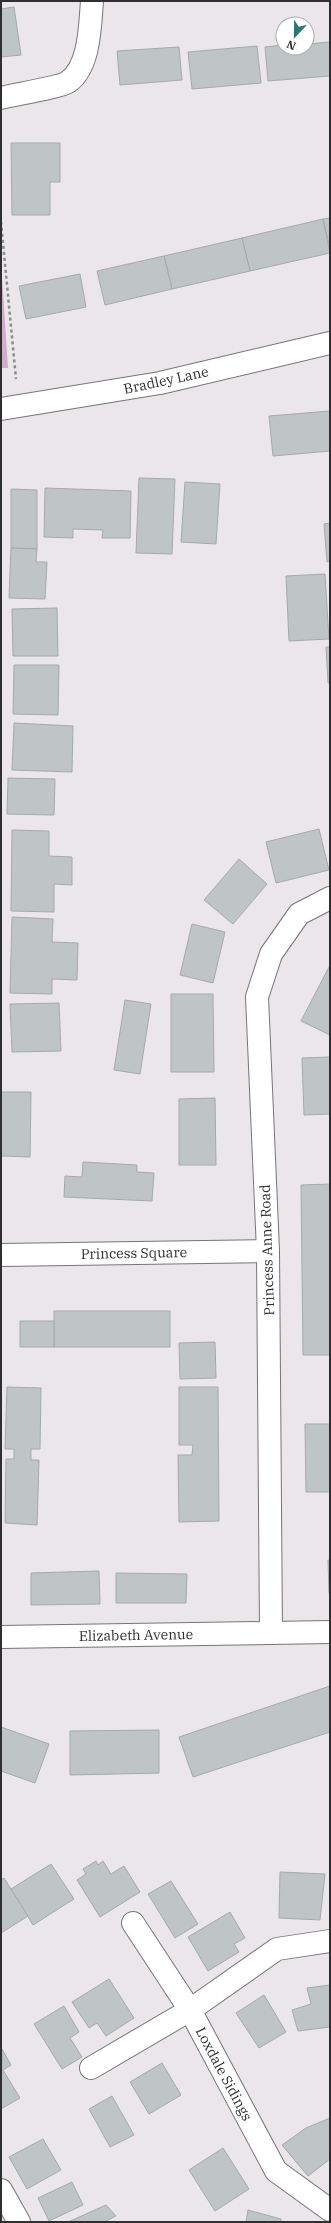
<svg xmlns="http://www.w3.org/2000/svg" width="331" height="2223" viewBox="0 0 331 2223" font-family="'IBM Plex Serif',serif">
  <style>
    .green { fill: #d0aec7 }
    .building { fill: #bfc5c4; stroke: #a5aaa9 }
    .lines { fill: none; stroke-linecap: round; stroke-linejoin: round }
    .minor-casing { stroke: #787477; stroke-width: 24 }
    .tertiary-casing { stroke: #787477; stroke-width: 24 }
    .path { stroke: #8c8a8c; stroke-width: 2.5; stroke-dasharray: 3 3; stroke-linecap: butt }
    .minor { stroke: #fff; stroke-width: 22 }
    .tertiary { stroke: #fff; stroke-width: 22 }
    .labels { text-anchor: middle; dominant-baseline: central; stroke-width: 4; stroke-linejoin: round; paint-order: stroke }
    .street-label { font-size: 14px; fill: #302f30; stroke: #fff }
  </style>
  <rect width="100%" height="100%" fill="#eae6e9"/>
  <path class="green" d="M1 261 8 368H1Z"/>
  <g class="building">
    <path d="M14 7 21 55 1 57V9Z"/>
    <path d="M330 42V76L268 81 265 47 283 45V48H307V44Z"/>
    <path d="M257 46 261 83 192 89 188 52Z"/>
    <path d="M179 47 182 80 120 85 117 51Z"/>
    <path d="M11 143H60V182H50V215H12Z"/>
    <path d="M330 218V248L323 219Z"/>
    <path d="M323 219 330 253 250 271 242 238Z"/>
    <path d="M242 238 250 271 172 289 164 256Z"/>
    <path d="M164 256 172 289 105 305 97 271Z"/>
    <path d="M80 274 86 307 26 319 19 286Z"/>
    <path d="M330 411V451L273 456 269 416Z"/>
    <path d="M139 478 175 479 172 554 136 553Z"/>
    <path d="M185 482 220 484 216 544 181 542Z"/>
    <path d="M45 488 131 491 130 538H102L103 530 73 529V538L44 537Z"/>
    <path d="M11 489 37 490V549L11 548Z"/>
    <path d="M330 523V561L327 562 324 524Z"/>
    <path d="M11 548 37 549 36 562H47L45 599 9 598Z"/>
    <path d="M325 574 329 639 289 641 286 576Z"/>
    <path d="M57 608 58 656H13L12 609Z"/>
    <path d="M326 647H330V683H328Z"/>
    <path d="M14 665H59L58 715 13 714Z"/>
    <path d="M14 723 73 726 72 772 12 770Z"/>
    <path d="M8 778 55 779 54 815 7 814Z"/>
    <path d="M319 829 329 870 276 883 266 842Z"/>
    <path d="M12 830 49 831V856L72 857V885L54 884V912L11 911Z"/>
    <path d="M239 859 267 884 233 924 204 900Z"/>
    <path d="M12 917 53 919 52 942 78 943 77 980 52 979V994L10 993Z"/>
    <path d="M192 924 225 932 213 983 180 975Z"/>
    <path d="M330 965V1035L301 1021Z"/>
    <path d="M171 994H213L214 1072H171Z"/>
    <path d="M125 1000 151 1004 140 1074 114 1070Z"/>
    <path d="M59 1003 61 1051 12 1052 10 1004Z"/>
    <path d="M330 1057V1114L304 1115 302 1058Z"/>
    <path d="M1 1092H31L30 1157 1 1156Z"/>
    <path d="M215 1098 216 1165H179V1099Z"/>
    <path d="M83 1162 137 1165V1172L154 1173 152 1201 64 1197 65 1176 82 1177Z"/>
    <path d="M330 1184V1355H303L301 1185Z"/>
    <rect x="54" y="1311" width="116" height="36"/>
    <rect x="20" y="1321" width="34" height="26"/>
    <path d="M215 1342 216 1378 180 1379 179 1343Z"/>
    <path d="M7 1387 41 1388 40 1449H31V1460H39L37 1525 5 1523 6 1459H14V1449H5Z"/>
    <path d="M179 1387H218L219 1521 179 1522 178 1455H192L193 1445H179Z"/>
    <path d="M305 1424H330V1492H306Z"/>
    <path d="M328 1560H330V1593H329Z"/>
    <path d="M99 1571 100 1604 31 1605V1573Z"/>
    <path d="M116 1573 187 1574 186 1603H116Z"/>
    <path d="M330 1686V1732L193 1777 179 1737Z"/>
    <path d="M1 1727 49 1744 35 1783 1 1771Z"/>
    <path d="M159 1730V1773L70 1775V1731Z"/>
    <path d="M96 1861 98 1865 103 1861 111 1874 124 1866 140 1892 100 1917 77 1880 86 1874 83 1869Z"/>
    <path d="M51 1864 74 1899 33 1925 11 1889Z"/>
    <path d="M280 1872 325 1874 320 1920 279 1918Z"/>
    <path d="M4 1878 28 1916 1 1933V1880Z"/>
    <path d="M171 1881 198 1924 175 1938 148 1894Z"/>
    <path d="M230 1912 245 1938 234 1944 239 1952 208 1971 188 1937Z"/>
    <path d="M109 1979 134 2018 106 2036 97 2023 89 2028 72 2002Z"/>
    <path d="M330 1985V2027L298 2031 292 2010 311 2004 307 1988Z"/>
    <path d="M264 1995 286 2032 259 2048 236 2013Z"/>
    <path d="M64 2006 79 2032 70 2038 82 2057 62 2069 34 2024Z"/>
    <path d="M2 2049 11 2065 3 2070 20 2098 1 2109Z"/>
    <path d="M162 2063 181 2095 149 2114 130 2082Z"/>
    <path d="M112 2096 134 2135 110 2147 89 2109Z"/>
    <path d="M330 2118V2159L308 2176 282 2145 306 2128Z"/>
    <path d="M43 2139 61 2170 27 2189 9 2157Z"/>
    <path d="M223 2148 249 2189 215 2211 189 2170Z"/>
    <path d="M72 2182 83 2205 49 2221 38 2198Z"/>
    <path d="M106 2205 116 2216 104 2222H68Z"/>
    <path d="M248 2210 281 2219V2222H246Z"/>
  </g>
  <g class="lines">
    <g class="minor-casing">
      <g id="minor">
        <path d="M1 98C12 95 61 87 68 82 90 67 90 25 92 1"/>
        <path d="M1 1255 268 1251"/>
        <path d="M271 1633 268 1251 257 997 271 954 299 914 330 898"/>
        <path d="M1 1637 330 1632"/>
        <path d="M133 1923 190 2010 276 2171 330 2210"/>
        <path d="M91 2068 190 2010 277 1949 330 1941"/>
        <path d="M1 2190 19 2222"/>
      </g>
    </g>
    <g class="tertiary-casing">
      <path id="tertiary" d="M1 409 160 383 330 343"/>
    </g>
    <path class="path" d="M1 222 16 379"/>
    <use href="#minor" class="minor"/>
    <use href="#tertiary" class="tertiary"/>
  </g>
  <g class="labels">
    <g class="street-label">
      <text transform="translate(166 380) rotate(-12)">Bradley Lane</text>
      <text transform="translate(267 1250) rotate(-92)">Princess Anne Road</text>
      <text transform="translate(134 1253) rotate(-1)">Princess Square</text>
      <text transform="translate(136 1635) rotate(-1)">Elizabeth Avenue</text>
      <text transform="translate(224 2074) rotate(62)">Loxdale Sidings</text>
    </g>
  </g>
  <rect width="331" height="2223" fill="none" stroke="#302f30" stroke-width="4"/>
  <g transform="translate(295 36) rotate(202)"><circle r="19" fill="#ffffff" stroke="#acacac"/>
  <path d="M0-3L7 15L0 10L-7 15Z" fill="#2c7673"/>
  <text y="-6" font-size="11" font-weight="bold" text-anchor="middle" fill="#302f30">N</text>
  </g>
</svg>
